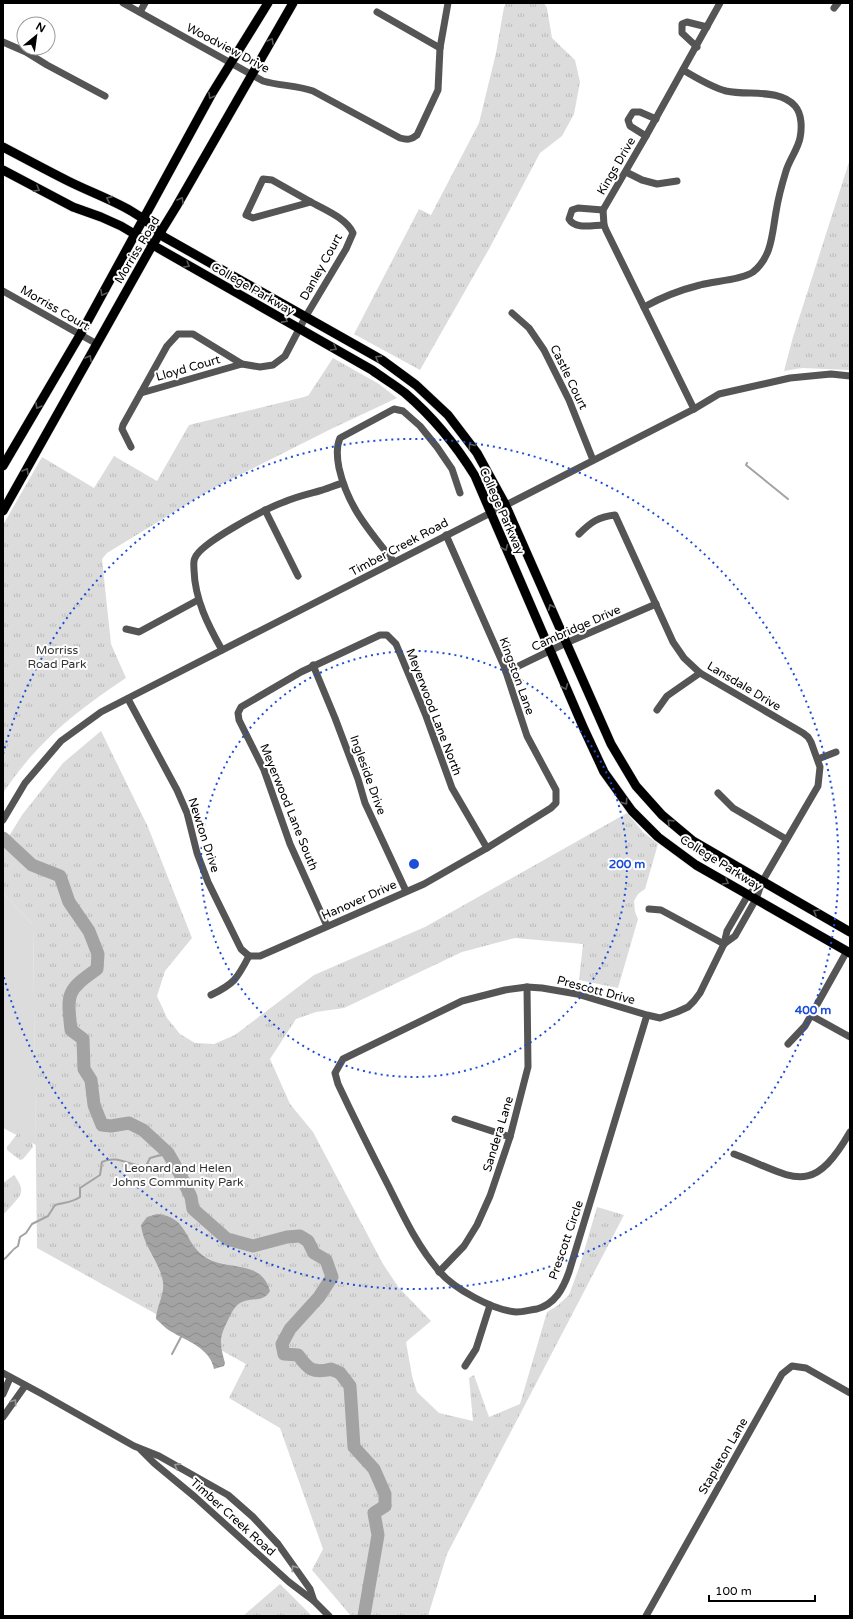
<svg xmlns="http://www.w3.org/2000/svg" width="853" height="1619" viewBox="0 0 853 1619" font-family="'Varela Round',sans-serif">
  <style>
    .grass { fill: #dcdcdc }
    .park { fill: url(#park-tufts) }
    .water { fill: url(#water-waves) }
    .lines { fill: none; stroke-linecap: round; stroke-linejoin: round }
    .stream { stroke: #a3a3a3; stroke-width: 2 }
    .river { stroke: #a3a3a3; stroke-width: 13 }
    .major-casing { stroke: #dbdbdb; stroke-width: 10 }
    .minor { stroke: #555; stroke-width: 7 }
    .major { stroke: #000; stroke-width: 9 }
    .oneway { stroke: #595959 }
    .oneway2 { stroke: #999 }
    .ring { fill: none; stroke: #1d4ed8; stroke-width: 2; stroke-dasharray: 2 4 }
    .labels { text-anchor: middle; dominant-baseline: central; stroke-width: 4; stroke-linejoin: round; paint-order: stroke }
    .street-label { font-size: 12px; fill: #000; stroke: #fff }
    .park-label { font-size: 12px; fill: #333; stroke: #fff }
    .centre { fill: #1d4ed8; stroke: #fff; stroke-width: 2 }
    .ring-label { font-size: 12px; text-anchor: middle; font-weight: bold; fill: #1d4ed8; stroke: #fff; stroke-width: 4; stroke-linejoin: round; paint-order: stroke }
  </style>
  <defs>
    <pattern id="park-tufts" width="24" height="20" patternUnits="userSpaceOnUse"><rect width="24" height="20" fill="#dcdcdc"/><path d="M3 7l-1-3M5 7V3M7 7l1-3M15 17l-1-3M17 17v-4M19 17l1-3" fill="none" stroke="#bbb"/></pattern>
    <pattern id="water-waves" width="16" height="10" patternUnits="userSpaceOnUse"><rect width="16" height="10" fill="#a3a3a3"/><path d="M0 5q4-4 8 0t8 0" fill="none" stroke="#8b8b8b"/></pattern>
  </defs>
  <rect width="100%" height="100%" fill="#fff"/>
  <path class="grass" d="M3 893 33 925 36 1145 3 1128Z"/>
  <g class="park">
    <path d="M506 3H544L547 8 552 38 575 60 580 82 574 114 562 136 540 153 489 249 420 370 354 334 419 209 431 215 479 123 496 53 504 7Z"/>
    <path d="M850 159V370L802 368 784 371 793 337Z"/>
    <path d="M333 358 379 384 397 398 331 429 210 490 107 553 102 559 111 644 126 678C75 712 38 741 3 793V525L42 457 94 488 114 456 157 481 189 425 308 396Z"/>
    <path d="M101 731 148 827 192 938 165 971 157 996 167 1018 180 1034 195 1043 214 1044 235 1035 314 975 425 927 627 813 643 832 658 844 645 889 638 894 634 901 635 912 638 919 618 988 579 980 583 944 515 938 462 952 344 1008 316 1012 296 1019 270 1059 290 1104 313 1132 383 1264 399 1288 431 1321 406 1342 412 1376 417 1392 439 1413 473 1421 469 1378 474 1375 489 1417 520 1404 547 1312 557 1306 569 1295 580 1265 597 1207 624 1215 447 1554 428 1616H351L312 1570 323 1549 280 1428 229 1398 246 1364 37 1248 33 925 3 893V846L22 815 63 763Z"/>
    <path d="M18 1133 32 1142 33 1147 23 1159 20 1160 7 1150V1147Z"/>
    <path d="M14 1175C29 1194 18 1197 6 1212L3 1214V1183Z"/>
    <path d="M280 1584 312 1616H243Z"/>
  </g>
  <path class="water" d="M157 1214C189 1217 183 1242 205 1257 226 1272 261 1258 270 1291 263 1303 253 1297 242 1302 235 1305 232 1312 229 1318 219 1338 219 1341 225 1363L224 1366 214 1369C210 1348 187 1341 170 1331 165 1328 161 1323 156 1319 156 1307 165 1294 163 1282 160 1262 143 1246 141 1225L147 1217Z"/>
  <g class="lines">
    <g class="stream">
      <path d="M747 463 746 465 788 499"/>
      <path d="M3 1260C9 1256 11 1250 18 1246L20 1237 26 1233 32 1224 48 1216 55 1205C65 1202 71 1203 80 1197V1188L100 1175 102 1162C117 1154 131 1167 146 1166L150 1158 168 1153"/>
      <path d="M172 1354 181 1337"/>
    </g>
    <path class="river" d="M3 838 32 865 60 876 69 902 89 931 98 954 97 969C66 991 67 993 71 1030L83 1039 84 1069 91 1080 94 1105 102 1125 111 1126 129 1123 143 1130 168 1153 180 1174 191 1197 193 1209 227 1239 253 1246 287 1237 300 1236 308 1241 314 1253 326 1260 332 1277 319 1297 290 1329 282 1344 284 1354 298 1355C308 1369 313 1374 331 1369L340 1373 350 1386 354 1447 374 1469 385 1494V1506L374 1513 378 1535 364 1616"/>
    <g class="major-casing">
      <g id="major">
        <path d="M3 147C24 158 46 170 68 181 102 198 138 208 164 237L382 360 416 385 448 415 477 453 505 504 611 744 636 786 662 815 693 841 850 932"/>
        <path d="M3 170 73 207 101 217 121 226 158 248 372 370C383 378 395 385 405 393 433 417 456 445 475 476L584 729 604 772 632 811 658 837 696 865 850 953"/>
        <path d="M3 466 80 335 211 95 268 3"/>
        <path d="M3 511 149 251 176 207 293 3"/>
      </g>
    </g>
    <g class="minor">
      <path d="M123 3 263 81C279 86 296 85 313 91L400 138C407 140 411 140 417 135L438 90 440 48 448 3"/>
      <path d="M834 8 838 3"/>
      <path d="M140 12 145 3"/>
      <path d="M377 12 440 48"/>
      <path d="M3 42 26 52 47 65 105 96"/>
      <path d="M697 47 682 33V24L687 22 707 27"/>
      <path d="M646 136 630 126 628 120 633 112H640L656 119"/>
      <path d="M626 172 642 180 657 184 677 181"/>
      <path d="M263 179 272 180 311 202 253 218 246 215Z"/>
      <path d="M603 210 578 208 572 210 569 219C575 230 593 225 604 225"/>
      <path d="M3 291 97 344"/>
      <path d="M644 307C662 297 680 290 700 285 714 281 742 280 753 272 772 257 772 234 776 212 778 199 782 184 786 171 789 160 798 149 800 138 802 128 802 114 795 106 779 88 749 96 726 91 711 87 697 78 683 70"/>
      <path d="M512 313 529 328 544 350 569 400 593 460"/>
      <path d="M141 393 242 364"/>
      <path d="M694 409 606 230 604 225 603 210 646 136 720 3"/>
      <path d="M131 447 122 429 123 425 167 346 178 334H193L242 364 260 367 273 365 285 356 306 316 346 249 353 233C346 218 325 210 311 202"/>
      <path d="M265 510 298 576"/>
      <path d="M579 534C591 522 598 517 615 515L673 642 684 658 700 673 803 733 808 737 811 742 820 767 818 786 762 882 756 899 735 936 724 944"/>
      <path d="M394 562C370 531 348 508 339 468 337 458 336 447 340 438L394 409 403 411 420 426 437 447 452 469 460 493"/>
      <path d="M126 629 139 632 198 600"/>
      <path d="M222 650C208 625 195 600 194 570 194 566 193 561 195 558 200 543 267 508 284 502 295 497 308 494 319 491 327 489 335 485 343 483"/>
      <path d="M313 665 335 718 358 779 365 803 406 891"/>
      <path d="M506 672 566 643 656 604"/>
      <path d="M128 699 177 790 187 813 197 853 208 882 238 943 241 949 249 956"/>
      <path d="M657 710 667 696 700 673"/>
      <path d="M818 759 836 752"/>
      <path d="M718 793 733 808 786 839"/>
      <path d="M3 820 25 783 61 741 101 712 694 409 719 394 790 378 831 374 850 376"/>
      <path d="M649 909 661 910 724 944"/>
      <path d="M327 926 290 844 264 770 239 720 238 713 241 707 301 672 380 635H387L396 644 426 716 452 788 487 848"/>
      <path d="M249 956H260L424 884 487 848 551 808 556 803V790L527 736 504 666 446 535"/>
      <path d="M211 995C234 984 237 979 249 956"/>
      <path d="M647 1015 569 1272C563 1289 555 1304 537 1309 529 1310 524 1312 516 1312 493 1310 454 1289 439 1271 417 1246 403 1215 388 1185 371 1152 354 1118 338 1084L335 1073 343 1059 462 1001 505 990 527 987 542 988 577 994 647 1015 660 1018 677 1012 688 1007 694 1001 700 993 724 944 727 931 748 895 762 882"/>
      <path d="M812 1016 850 1037"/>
      <path d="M788 1044 805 1026 847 951"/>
      <path d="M455 1119 510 1137"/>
      <path d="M734 1154C793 1176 811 1200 850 1132"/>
      <path d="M439 1272 464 1246 477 1225 490 1196 510 1137 528 1067 527 987"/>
      <path d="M465 1366 476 1349 490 1305"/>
      <path d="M3 1373 42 1394 134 1446 159 1456 228 1495 253 1517 278 1544 310 1589 314 1601"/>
      <path d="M3 1394 10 1378"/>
      <path d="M3 1417 25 1386"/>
      <path d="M141 1450 154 1463 195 1497 289 1582 314 1601 329 1616"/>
      <path d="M646 1616 782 1374 792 1366 806 1368 850 1393"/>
    </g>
    <use href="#major" class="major"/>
  </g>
  <defs><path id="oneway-chevron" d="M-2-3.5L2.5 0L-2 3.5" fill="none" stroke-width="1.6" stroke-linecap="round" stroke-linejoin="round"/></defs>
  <g class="oneway">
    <use href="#oneway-chevron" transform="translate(271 41) rotate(-60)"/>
    <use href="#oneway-chevron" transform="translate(211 96) rotate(120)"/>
    <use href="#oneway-chevron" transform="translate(37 189) rotate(29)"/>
    <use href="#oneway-chevron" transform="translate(109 199) rotate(-156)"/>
    <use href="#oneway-chevron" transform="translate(181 200) rotate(-60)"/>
    <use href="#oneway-chevron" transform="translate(187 265) rotate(30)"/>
    <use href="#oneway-chevron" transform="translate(103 293) rotate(119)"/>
    <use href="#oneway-chevron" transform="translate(285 320) rotate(29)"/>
    <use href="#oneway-chevron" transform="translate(334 348) rotate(30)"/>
    <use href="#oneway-chevron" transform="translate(89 358) rotate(-61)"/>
    <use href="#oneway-chevron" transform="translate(378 358) rotate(-148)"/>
    <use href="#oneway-chevron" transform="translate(38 406) rotate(120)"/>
    <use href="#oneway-chevron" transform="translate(471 446) rotate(-127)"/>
    <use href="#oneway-chevron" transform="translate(26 471) rotate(-60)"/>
    <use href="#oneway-chevron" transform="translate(505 548) rotate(67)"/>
    <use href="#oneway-chevron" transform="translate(551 607) rotate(-113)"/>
    <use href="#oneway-chevron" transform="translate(565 687) rotate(67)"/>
    <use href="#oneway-chevron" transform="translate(625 802) rotate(55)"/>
    <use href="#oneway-chevron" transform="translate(670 822) rotate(-136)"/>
    <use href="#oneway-chevron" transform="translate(726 882) rotate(30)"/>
    <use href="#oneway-chevron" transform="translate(816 912) rotate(-150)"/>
  </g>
  <g class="oneway2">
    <use href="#oneway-chevron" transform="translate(14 1402) rotate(-54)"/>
    <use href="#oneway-chevron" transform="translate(177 1466) rotate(-151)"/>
    <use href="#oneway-chevron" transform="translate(294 1568) rotate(-125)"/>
  </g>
  <g class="ring">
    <circle cx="414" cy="864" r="213"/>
    <path d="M3 754A425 425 0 1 1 3 974"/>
  </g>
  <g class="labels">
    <g class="street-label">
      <text transform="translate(228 48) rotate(28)">Woodview Drive</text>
      <text transform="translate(616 166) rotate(-60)">Kings Drive</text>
      <text transform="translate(137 250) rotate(-59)">Morriss Road</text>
      <text transform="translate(321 267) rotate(-61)">Danley Court</text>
      <text transform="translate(253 289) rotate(30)">College Parkway</text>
      <text transform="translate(55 308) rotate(30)">Morriss Court</text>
      <text transform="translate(188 368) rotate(-16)">Lloyd Court</text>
      <text transform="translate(569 377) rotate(64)">Castle Court</text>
      <text transform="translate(502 511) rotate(66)">College Parkway</text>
      <text transform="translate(399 547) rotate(-28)">Timber Creek Road</text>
      <text transform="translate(576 628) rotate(-24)">Cambridge Drive</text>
      <text transform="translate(517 676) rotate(70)">Kingston Lane</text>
      <text transform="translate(744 686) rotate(31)">Lansdale Drive</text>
      <text transform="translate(434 712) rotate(69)">Meyerwood Lane North</text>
      <text transform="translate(368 775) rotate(70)">Ingleside Drive</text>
      <text transform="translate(289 807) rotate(68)">Meyerwood Lane South</text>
      <text transform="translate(204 835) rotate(72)">Newton Drive</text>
      <text transform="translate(721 863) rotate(32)">College Parkway</text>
      <text transform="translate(359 900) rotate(-24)">Hanover Drive</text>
      <text transform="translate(596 990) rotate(15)">Prescott Drive</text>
      <text transform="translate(498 1134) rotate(-73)">Sandera Lane</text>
      <text transform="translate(566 1240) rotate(-71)">Prescott Circle</text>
      <text transform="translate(723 1456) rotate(-60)">Stapleton Lane</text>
      <text transform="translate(233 1517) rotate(42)">Timber Creek Road</text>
    </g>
    <g class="park-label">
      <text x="57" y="650">Morriss<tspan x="57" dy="14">Road Park</tspan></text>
      <text x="178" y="1168">Leonard and Helen<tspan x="178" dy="14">Johns Community Park</tspan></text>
    </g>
  </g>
  <circle cx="414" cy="864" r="6" class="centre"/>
  <g class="ring-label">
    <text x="627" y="868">200 m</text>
    <text x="813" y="1014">400 m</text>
  </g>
  <rect width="853" height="1619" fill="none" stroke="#000000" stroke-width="8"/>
  <g transform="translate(36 36) rotate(29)"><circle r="19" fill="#ffffff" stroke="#999999"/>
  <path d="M0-3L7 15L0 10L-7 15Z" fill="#000000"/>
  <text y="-6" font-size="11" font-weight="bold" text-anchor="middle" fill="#000000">N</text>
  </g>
  <path d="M709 1595v6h106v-6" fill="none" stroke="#000000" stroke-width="2"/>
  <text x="715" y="1595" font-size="12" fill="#000000" stroke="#ffffff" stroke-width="3" paint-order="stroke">100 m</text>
</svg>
